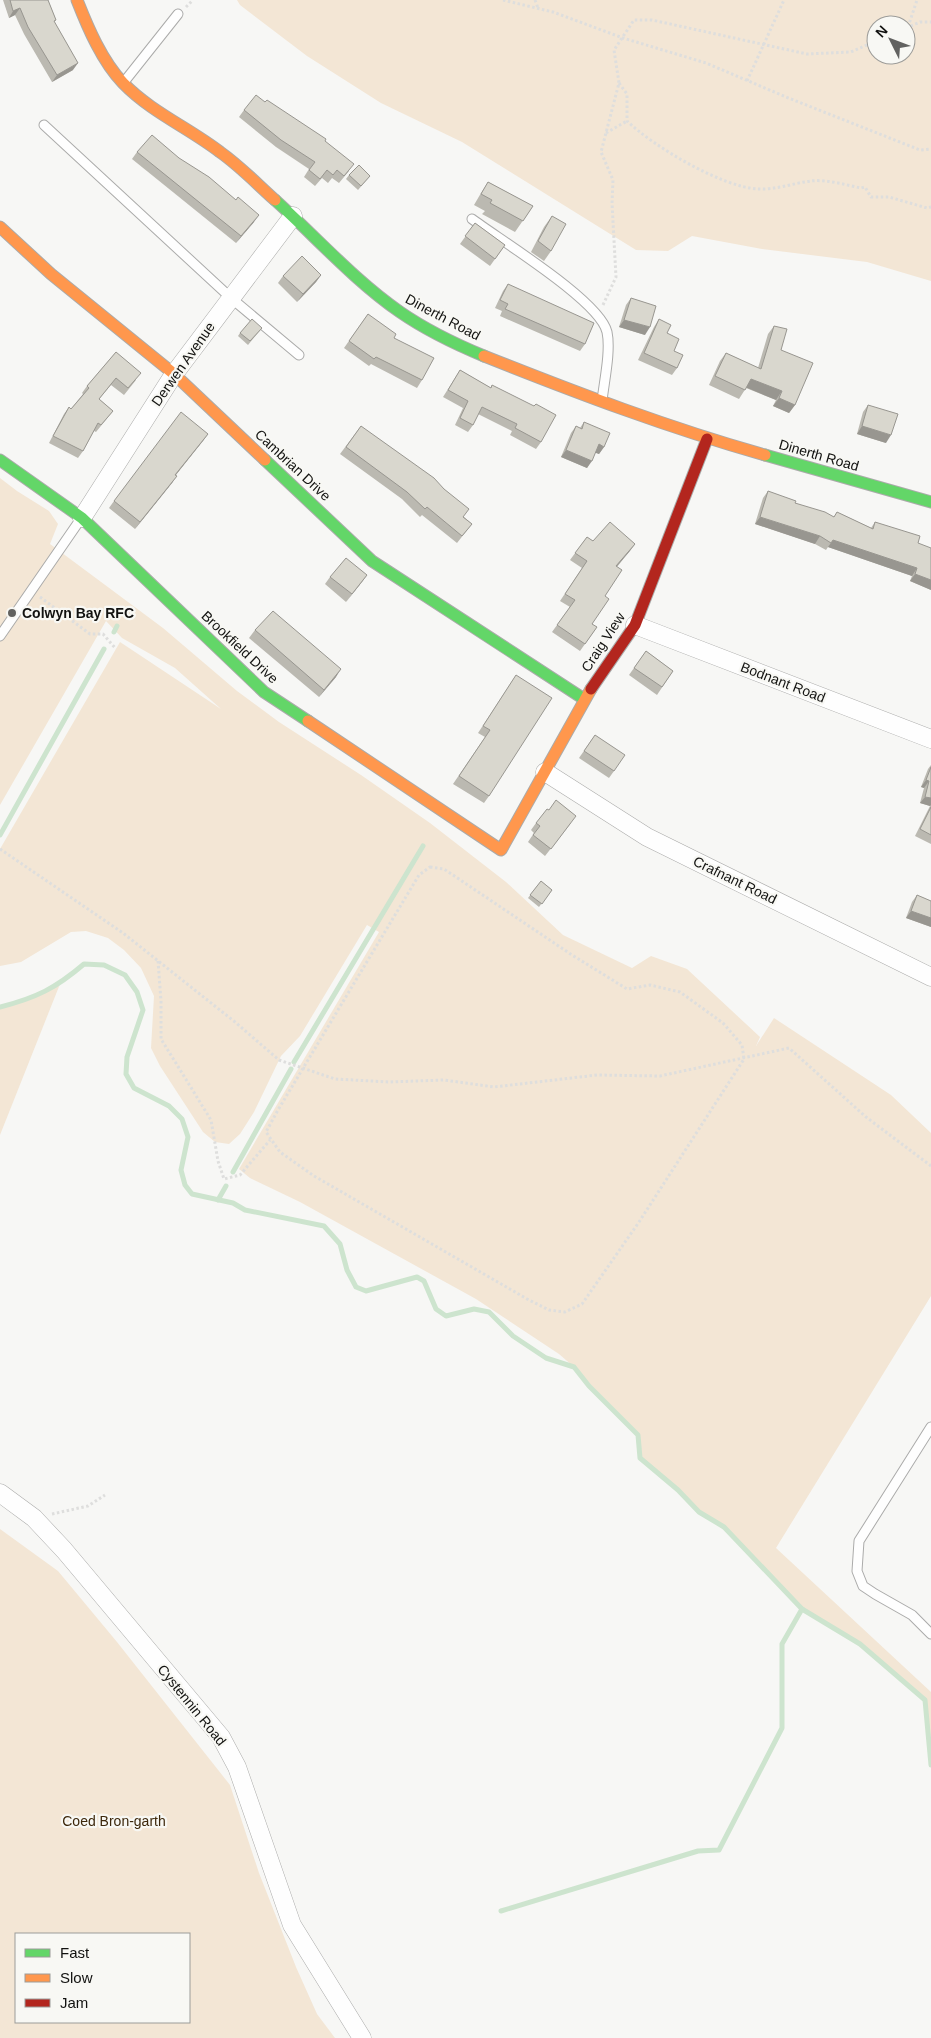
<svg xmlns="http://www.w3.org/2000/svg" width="931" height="2038" viewBox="0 0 931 2038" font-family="Helvetica,sans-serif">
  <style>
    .green { fill: #f3e6d5; fill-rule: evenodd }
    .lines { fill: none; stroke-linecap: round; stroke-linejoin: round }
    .stream { stroke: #cde4ce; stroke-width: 5 }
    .lane-casing { stroke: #ababaa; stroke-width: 11 }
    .street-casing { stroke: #ababaa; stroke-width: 19 }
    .fast-casing { stroke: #ababaa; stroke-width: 13 }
    .slow-casing { stroke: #ababaa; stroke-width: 13 }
    .jam-casing { stroke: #ababaa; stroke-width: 13 }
    .path { stroke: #dededd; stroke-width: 3; stroke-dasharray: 2.5 2.5; stroke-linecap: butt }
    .lane { stroke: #fefefe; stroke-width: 9 }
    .street { stroke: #fefefe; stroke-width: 18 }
    .fast { stroke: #63d668; stroke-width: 11 }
    .slow { stroke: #ff974d; stroke-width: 11 }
    .jam { stroke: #b3261e; stroke-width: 11 }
    .wall { fill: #bbb9b1 }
    .shaded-wall { fill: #989690 }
    .building { fill: #d9d7ce; stroke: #989690 }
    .poi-dot { fill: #626260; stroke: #f8f8f4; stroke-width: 2 }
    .labels { text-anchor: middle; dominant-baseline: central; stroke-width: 4.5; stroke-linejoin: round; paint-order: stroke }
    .street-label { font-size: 14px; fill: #121210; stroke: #f8f8f4 }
    .poi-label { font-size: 14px; font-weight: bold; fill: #121210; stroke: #f8f8f4; text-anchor: start }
    .park-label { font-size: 14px; fill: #3d280c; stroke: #f8f8f4 }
  </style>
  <rect width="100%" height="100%" fill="#f7f7f5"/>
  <g class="green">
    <path d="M237 0H931V281L867 262 762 249 692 236 668 251 636 250 462 142 381 103 307 56 240 5ZM876 25H906V55H876Z"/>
    <path d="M0 478 17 491 49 511 58 524 50 544 163 628 237 691 279 722 361 775 430 823 506 882 563 935 632 968 651 956 687 969 760 1037 756 1046 774 1018 891 1095 931 1133V1296L776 1548 931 1692V1765L925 1700 860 1644 802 1609 724 1527 699 1512 678 1490 640 1458 638 1435 574 1367 559 1354 476 1299 300 1202 250 1178 239 1169 379 932 367 925 300 1036 281 1056 254 1112 240 1134 229 1144 215 1142 203 1132 160 1066 151 1048 154 996 141 968 124 950 108 938 86 931 71 932 21 962 0 966V849L120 642 221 709 175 668 122 638 106 621 0 805Z"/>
    <path d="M60 984 0 1135V1007L26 1000Z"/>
    <path d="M0 1529 58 1571 117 1642 230 1785 259 1873 296 1967 317 2014 335 2038H0ZM16 1934H189V2022H16Z"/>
  </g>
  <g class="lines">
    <g class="stream">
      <path d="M114 632 117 626"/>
      <path d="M0 835 104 649"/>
      <path d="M0 1007C36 998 56 988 84 964L104 965 125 975 137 992 143 1010 127 1057 126 1074 134 1088 169 1106 182 1119 188 1137 181 1170 185 1185 192 1194 233 1203 245 1210 324 1226 340 1244 347 1270 356 1287 366 1291 417 1277 424 1281 436 1309 446 1316 474 1309 489 1312 513 1336 546 1358 574 1367 589 1386 638 1435 640 1458 678 1490 699 1512 724 1527 802 1609 860 1644 925 1700 931 1765"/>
      <path d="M294 1062 423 846"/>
      <path d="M233 1172 291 1069"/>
      <path d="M218 1200 226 1186"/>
      <path d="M501 1911 698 1851 719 1850 782 1728V1644L802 1609"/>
    </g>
    <g class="lane-casing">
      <g id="lane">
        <path d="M124 82 178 14"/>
        <path d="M44 125 231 298 299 355"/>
        <path d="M472 219C500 240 600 301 607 332 611 351 604 382 602 401"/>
        <path d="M0 636 80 520"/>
        <path d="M931 1427 859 1541 857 1571 863 1586 875 1594 912 1615 931 1634"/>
      </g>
    </g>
    <g class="street-casing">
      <g id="street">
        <path d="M82 518 174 374 293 216"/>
        <path d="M635 625 931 739"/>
        <path d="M545 772 647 837 931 977"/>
        <path d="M0 1493 34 1518 64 1550 221 1737 237 1767 292 1925 362 2038"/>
      </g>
    </g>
    <g class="fast-casing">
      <g id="fast">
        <path d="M275 200C316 237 354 280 400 312 426 330 455 344 484 356"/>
        <path d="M765 455 931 502"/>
        <path d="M0 460 82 518 264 692 308 721"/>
        <path d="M265 460 372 561 584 699"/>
      </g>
    </g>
    <g class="slow-casing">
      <g id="slow">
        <path d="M77 0C88 28 102 61 123 83 151 112 189 128 220 152 240 166 257 184 275 200"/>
        <path d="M0 227 51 274 174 374 265 460"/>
        <path d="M484 356C577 393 669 428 765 455"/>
        <path d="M308 721 501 850 591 689"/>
      </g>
    </g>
    <g class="jam-casing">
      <path id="jam" d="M591 689 635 625 707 439"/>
    </g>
    <g class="path">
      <path d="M503 0 553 12 623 38 706 63 786 97 920 150 931 149"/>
      <path d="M535 0 538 8"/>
      <path d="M186 7 193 0"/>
      <path d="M908 27 917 0"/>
      <path d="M906 28 920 22H931"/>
      <path d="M747 81 784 0"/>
      <path d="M619 83 627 94V121C653 146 721 187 758 189 775 190 794 183 811 181 826 179 846 185 861 188L865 187 871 197H889L927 208 931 207"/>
      <path d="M606 133 627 121"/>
      <path d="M603 305 616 277 612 203 613 180 601 152 619 83 614 50 634 20H652L807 54 851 52 867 45H876"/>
      <path d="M40 597 90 634H103L116 649"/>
      <path d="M0 849 123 933 235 1022 279 1060 335 1079 389 1082 444 1080 494 1087 597 1075 660 1076 789 1048 866 1117 931 1166"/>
      <path d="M430 867 444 869 572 955 627 989 650 985 680 992 723 1023 742 1045 744 1059 639 1222 582 1304 565 1312 549 1310 527 1299 314 1176 280 1152 266 1132 278 1110 419 875Z"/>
      <path d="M158 961 161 1001V1039L211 1120 218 1161 224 1179 240 1175 270 1140"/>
      <path d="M52 1514 88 1506 105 1495"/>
    </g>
    <use href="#lane" class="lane"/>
    <use href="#street" class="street"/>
    <use href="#fast" class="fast"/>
    <use href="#slow" class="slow"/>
    <use href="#jam" class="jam"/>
  </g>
  <g class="wall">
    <path d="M3 0H48L56 20 54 22 73 70 52 82 24 34 15 15 9 18Z"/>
    <path d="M265 102 325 141 349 171 339 183 332 178 328 183 322 178 315 186 304 177 309 169 276 147 239 117 244 110Z"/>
    <path d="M137 152 254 222 236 243 132 159Z"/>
    <path d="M349 175 370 176 358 190 346 179Z"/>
    <path d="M488 182 533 206 515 232 482 214 485 211 474 205 481 193Z"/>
    <path d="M552 216 551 251 544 261 531 252 544 227Z"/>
    <path d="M475 223 505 245 490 266 460 244Z"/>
    <path d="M321 275 316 282 297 302 278 283 283 276Z"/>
    <path d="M508 284 585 344 580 351 500 316 502 311 495 308 503 291Z"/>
    <path d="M631 298 645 335 619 327 626 305Z"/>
    <path d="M368 314 394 338 422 380 417 388 371 364 369 366 344 348Z"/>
    <path d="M659 319 667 333 674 351 677 368 672 375 638 360 654 327Z"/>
    <path d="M774 326 795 405 789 413 773 406 776 400 746 388 739 399 709 385 720 361 726 353 758 368 768 334Z"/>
    <path d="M262 328 248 345 238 336 240 333Z"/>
    <path d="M116 352 136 380 124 395 111 385 99 399 113 411 96 432 94 431 83 451 78 458 49 443 64 414 69 407 71 409 83 394 82 393 87 386Z"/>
    <path d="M460 370 491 388 492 385 541 442 536 449 510 435 512 431 478 414 473 425 468 432 455 425 463 408 443 397Z"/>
    <path d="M868 405 886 443 857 434 863 412Z"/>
    <path d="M584 422 604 447 599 454 595 452 587 468 561 457 571 433 576 426 580 428Z"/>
    <path d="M361 426 472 524 457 543 422 515 420 517 402 499 340 454Z"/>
    <path d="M208 434 176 475 172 483 135 529 109 508 114 501Z"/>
    <path d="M768 491 795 503 834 517 837 512 871 528 875 522 918 543 931 590 910 581 912 576 828 547 826 550 815 544 755 524 763 498Z"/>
    <path d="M587 537 593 541 635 544 617 567 592 624 597 627 580 651 552 632 570 607 560 601 582 568 570 560Z"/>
    <path d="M367 575 346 602 325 584 330 577Z"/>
    <path d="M255 630 336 677 319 697 249 638Z"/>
    <path d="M646 651 673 671 657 695 629 675Z"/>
    <path d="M516 675 489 796 484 803 453 784 485 737 478 733Z"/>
    <path d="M595 735 614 771 609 778 579 758Z"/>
    <path d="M931 765V844L915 836 930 806 920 803 924 788 921 787 928 769Z"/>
    <path d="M536 823H571L545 856 528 842 534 833 531 830Z"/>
    <path d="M541 881 552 890 539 907 528 898Z"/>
    <path d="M917 895 931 901V927L906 918 912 902Z"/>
  </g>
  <g class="shaded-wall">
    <path d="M20 8 15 15 9 18 13 11Z"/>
    <path d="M78 63 73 70 52 82 57 75Z"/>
    <path d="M259 215 254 222 236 243 241 236Z"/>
    <path d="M321 275 316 282 297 302 303 294Z"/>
    <path d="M624 320 650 327 645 335 619 327Z"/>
    <path d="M751 379 782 391 776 400 745 387Z"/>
    <path d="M779 398 795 405 789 413 773 406Z"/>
    <path d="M862 426 891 435 886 443 857 434Z"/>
    <path d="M208 434 203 441 170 482 175 475Z"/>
    <path d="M599 444 604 447 599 454 593 452Z"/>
    <path d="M566 450 592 461 587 468 561 457Z"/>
    <path d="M177 476 172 483 135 529 140 522Z"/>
    <path d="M760 517 820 536 815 544 755 524Z"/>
    <path d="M833 540 917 568 912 576 828 547Z"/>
    <path d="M635 544 630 551 611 573 616 566Z"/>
    <path d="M915 574 931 580V590L910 581Z"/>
    <path d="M367 575 362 582 346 602 352 594Z"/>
    <path d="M341 669 336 677 319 697 324 690Z"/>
    <path d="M926 780 929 781 924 788 921 787Z"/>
    <path d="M925 797 931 798V805L930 806 920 803Z"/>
    <path d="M911 911 931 918V927L906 918Z"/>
  </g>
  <g class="building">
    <path d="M10 0H48L56 20 54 21 78 63 57 75 28 27 20 8 13 11Z"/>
    <path d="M256 95 265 102 267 100 326 139 325 141 354 164 344 176 337 170 333 175 327 170 320 179 309 170 315 162 281 140 244 110Z"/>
    <path d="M152 135 179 158 209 177 236 200 238 197 259 215 241 236 137 152Z"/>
    <path d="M359 165 370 176 361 186 349 175Z"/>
    <path d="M488 182 533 206 523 221 490 203 492 200 481 194Z"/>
    <path d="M552 216 566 224 551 251 538 241Z"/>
    <path d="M475 223 505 245 495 259 465 236Z"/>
    <path d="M302 256 321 275 303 294 283 276Z"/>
    <path d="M508 284 594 323 585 344 505 309 508 304 500 300Z"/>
    <path d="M631 298 656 306 650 327 624 320Z"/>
    <path d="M368 314 396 334 394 338 434 358 422 380 376 357 374 359 349 341Z"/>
    <path d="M252 319 262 328 250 341 240 333Z"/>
    <path d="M659 319 671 325 667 333 679 339 674 351 683 355 677 368 644 353Z"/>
    <path d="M774 326 787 329 781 350 813 363 795 405 779 398 782 391 751 379 745 390 715 376 726 353 761 369Z"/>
    <path d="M116 352 141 373 128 388 116 378 99 399 113 411 101 425 98 423 83 451 53 436 69 407 71 409 89 388 87 386Z"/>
    <path d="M460 370 491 388 492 385 534 406 536 404 556 415 541 442 515 428 517 424 482 407 473 425 460 418 468 401 448 390Z"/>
    <path d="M868 405 898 414 891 435 862 426Z"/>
    <path d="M181 412 208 434 175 475 177 476 140 522 114 501Z"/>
    <path d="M584 422 610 433 604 447 599 444 592 461 566 450 576 426 582 429Z"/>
    <path d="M361 426 434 478 444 489 469 509 463 517 472 524 462 536 427 507 425 509 407 492 346 447Z"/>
    <path d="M768 491 796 501 795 503 825 512 834 517 837 512 873 529 875 522 920 536 918 543 931 548V580L915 574 917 568 833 540 831 543 820 536 760 517Z"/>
    <path d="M610 522 635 544 616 566 622 570 605 596 609 599 592 624 597 627 585 644 557 625 575 600 565 594 587 561 575 553 587 537 593 541Z"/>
    <path d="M346 558 367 575 352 594 330 577Z"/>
    <path d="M273 611 341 669 324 690 255 630Z"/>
    <path d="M646 651 673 671 662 687 634 668Z"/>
    <path d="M516 675 552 698 489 796 459 776 490 730 483 726Z"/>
    <path d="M595 735 625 755 614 771 584 751Z"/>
    <path d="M931 767V798L925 797 929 781 926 780Z"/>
    <path d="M556 800 576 816 551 849 533 835 540 826 536 823 547 809 549 810Z"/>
    <path d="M931 807V835L920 829Z"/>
    <path d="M541 881 552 890 542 904 530 895Z"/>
    <path d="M917 895 931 901V918L911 911Z"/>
  </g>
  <circle class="poi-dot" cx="12" cy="613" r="5"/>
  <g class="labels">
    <g class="street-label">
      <text transform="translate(443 317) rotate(28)">Dinerth Road</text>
      <text transform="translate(183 364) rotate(-55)">Derwen Avenue</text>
      <text transform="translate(819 455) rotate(16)">Dinerth Road</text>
      <text transform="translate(293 465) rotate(43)">Cambrian Drive</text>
      <text transform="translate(603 642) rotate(-57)">Craig View</text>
      <text transform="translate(240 647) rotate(43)">Brookfield Drive</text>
      <text transform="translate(783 682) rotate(21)">Bodnant Road</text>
      <text transform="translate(735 880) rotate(26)">Crafnant Road</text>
      <text transform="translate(192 1705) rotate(51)">Cystennin Road</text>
    </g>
    <g class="poi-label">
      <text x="22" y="613">Colwyn Bay RFC</text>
    </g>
    <g class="park-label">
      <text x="114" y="1821">Coed Bron-garth</text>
    </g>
  </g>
  <rect x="15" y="1933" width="175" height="90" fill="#f8f8f4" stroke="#9c9c99"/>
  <rect x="25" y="1949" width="25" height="8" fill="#63d668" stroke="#9c9c99"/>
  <text x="60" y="1958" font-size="15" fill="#121210">Fast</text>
  <rect x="25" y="1974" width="25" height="8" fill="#ff974d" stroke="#9c9c99"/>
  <text x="60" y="1983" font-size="15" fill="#121210">Slow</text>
  <rect x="25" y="1999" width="25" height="8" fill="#b3261e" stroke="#9c9c99"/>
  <text x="60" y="2008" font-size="15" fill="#121210">Jam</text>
  <g transform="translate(891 40) rotate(312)"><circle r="24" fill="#f8f8f4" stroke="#9c9c99"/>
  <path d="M0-4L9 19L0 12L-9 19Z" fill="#626260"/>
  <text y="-8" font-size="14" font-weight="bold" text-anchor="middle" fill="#121210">N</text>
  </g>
</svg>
